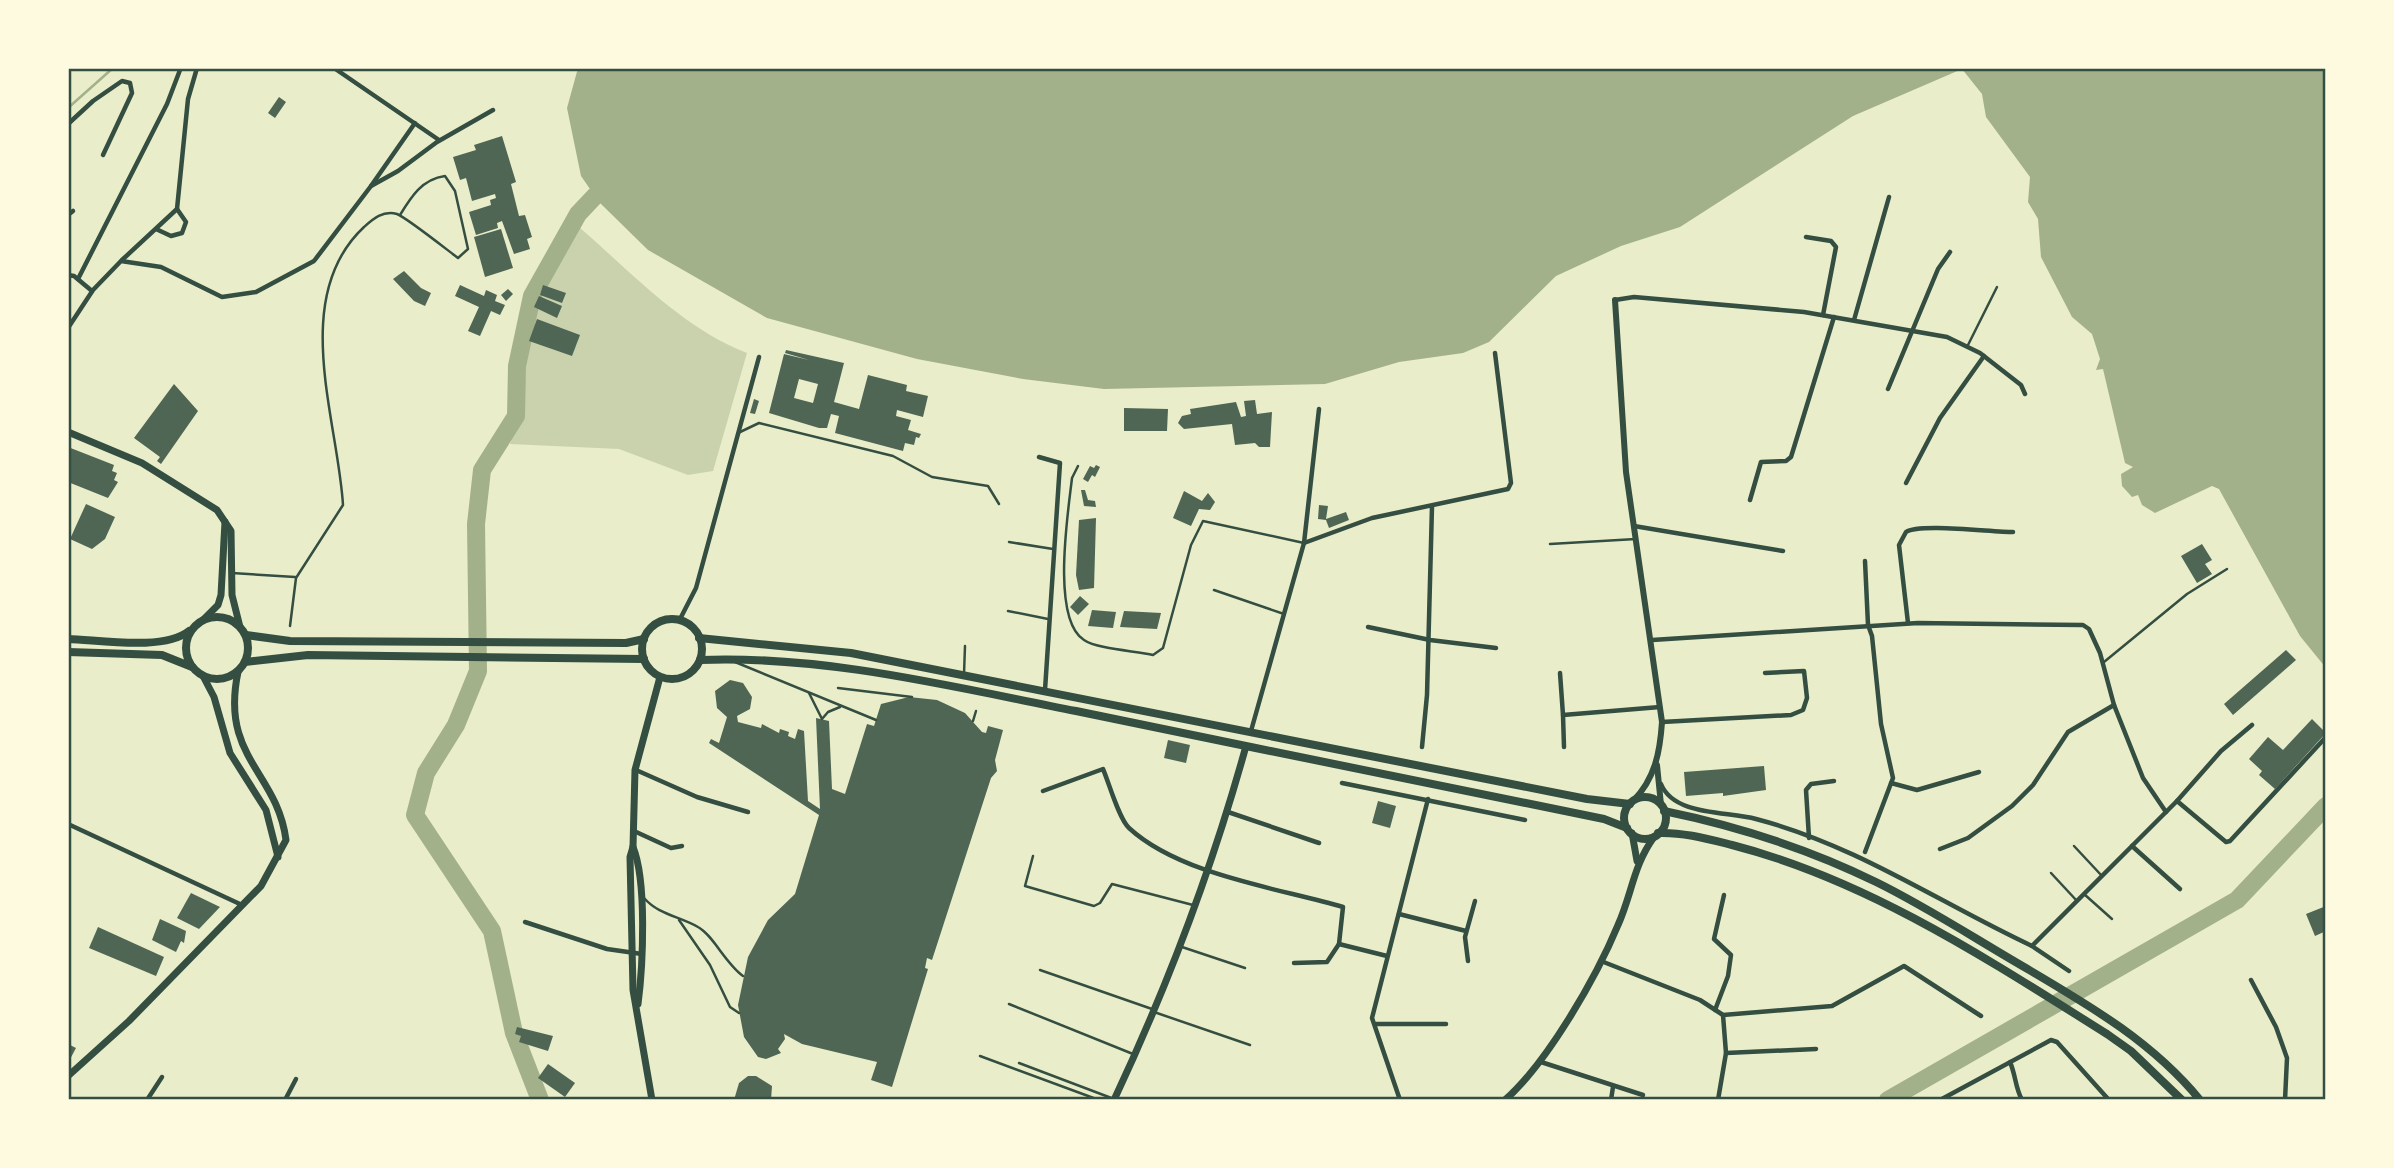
<svg xmlns="http://www.w3.org/2000/svg" width="2394" height="1168" viewBox="0 0 2394 1168" font-family="Raleway,sans-serif">
  <style>
    .green { fill: #cad2ad }
    .water { fill: #a3b18a }
    .lines { fill: none; stroke-linecap: round; stroke-linejoin: round }
    .stream { stroke: #a3b18a; stroke-width: 2.5 }
    .river { stroke: #a3b18a; stroke-width: 18 }
    .building { fill: #4f6655; fill-rule: evenodd }
    .service { stroke: #344e41; stroke-width: 2.5 }
    .minor { stroke: #344e41; stroke-width: 4.5 }
    .tertiary { stroke: #344e41; stroke-width: 6 }
    .secondary { stroke: #344e41; stroke-width: 7 }
    .primary { stroke: #344e41; stroke-width: 8 }
    .neatline { fill: none; stroke: #344e41; stroke-width: 2.5 }
  </style>
  <rect width="100%" height="100%" fill="#e9edc9"/>
  <path class="green" d="M579 227C631 272 682 328 747 353L713 471 688 475 619 449 510 444 540 282Z"/>
  <path class="water" d="M578 68H2326V668L2300 636 2219 489 2212 486 2155 513 2142 505 2138 495 2132 497 2122 486 2121 474 2133 467 2125 463 2103 369 2096 370 2100 359 2092 334 2072 317 2041 257 2038 219 2028 202 2030 177 1986 117 1982 94 1962 69 1853 116 1680 227 1621 246 1556 276 1489 342 1463 353 1399 362 1325 384 1104 389 1023 379 917 359 767 318 648 250 599 202 581 176 567 108Z"/>
  <g class="lines">
    <path class="stream" d="M68 108 113 68"/>
    <g class="river">
      <path d="M540 1100 514 1033 492 931 415 815 426 773 456 725 478 671 476 524 482 470 516 416 517 366 532 296 578 214 595 196"/>
      <path d="M1888 1100 2237 900 2326 806"/>
    </g>
  </g>
  <g class="building">
    <path d="M279 97 286 102 275 118 268 113Z"/>
    <path d="M502 136 516 182 511 184 519 216 525 215 532 237 527 239 530 249 514 254 502 221 497 223 498 228 476 235 469 212 491 205 490 200 496 198 495 194 472 201 466 178 460 180 453 157 476 150 474 145Z"/>
    <path d="M501 229 513 268 485 277 474 237Z"/>
    <path d="M404 271 421 288 431 293 425 306 414 301 393 279Z"/>
    <path d="M460 285 484 296 486 290 497 295 495 301 505 305 500 315 491 311 480 336 468 331 479 307 455 296Z"/>
    <path d="M543 285 566 293 562 303 540 295Z"/>
    <path d="M508 289 513 294 506 301 501 295Z"/>
    <path d="M539 296 562 306 557 318 534 307Z"/>
    <path d="M537 319 580 335 572 356 529 341Z"/>
    <path d="M786 350 844 363 834 402 859 409 868 375 907 385 906 391 928 396 923 417 897 410 896 416 911 420 908 430 921 434 919 438 916 437 914 445 905 443 903 451 835 433 839 416 831 414 827 428H819L769 413 784 354 809 360 785 353ZM799 379 818 384 813 403 794 398Z"/>
    <path d="M174 384 198 411 161 464 157 461 160 457 134 438Z"/>
    <path d="M754 399 759 401 755 414 750 413Z"/>
    <path d="M1255 400 1257 414 1272 412 1270 447H1259L1255 443 1235 445 1232 424 1184 429 1178 423 1182 416 1191 414 1190 409 1236 402 1241 417 1246 416 1244 401Z"/>
    <path d="M1124 408 1168 409 1167 431H1124Z"/>
    <path d="M68 447 114 465 112 471 117 473 114 480 118 482 108 498 68 482Z"/>
    <path d="M1096 465 1100 467 1095 477 1092 475 1088 482 1083 479 1090 466 1094 468Z"/>
    <path d="M1081 490H1085L1088 500 1095 501 1096 507 1084 506Z"/>
    <path d="M1184 491 1202 501 1208 493 1215 502 1210 510 1199 509 1191 526 1173 518Z"/>
    <path d="M86 504 115 517 105 539 92 549 70 539Z"/>
    <path d="M1319 505 1328 506 1326 519 1346 512 1349 520 1329 528 1326 520 1318 519Z"/>
    <path d="M1096 518 1094 588 1079 590 1076 575 1079 520Z"/>
    <path d="M2202 544 2212 560 2205 564 2212 574 2197 583 2181 556Z"/>
    <path d="M1080 596 1089 604 1078 615 1070 607Z"/>
    <path d="M1092 610 1116 612 1113 628 1088 626Z"/>
    <path d="M1124 611 1161 613 1157 629 1120 627Z"/>
    <path d="M2286 650 2296 660 2233 715 2224 704Z"/>
    <path d="M730 680 743 683 752 697 750 709 737 716 738 722 761 728 762 724 779 733 780 729 789 732 788 736 795 739 798 729 804 731 808 801 820 809 816 718 829 721 832 789 845 794 867 724 874 726 881 704 909 697 937 700 965 713 982 732 986 733 988 726 1003 730 995 760 997 771 991 778 932 960 927 958 925 968 928 969 892 1087 871 1080 877 1062 802 1044 784 1034 785 1039 778 1049 781 1053 766 1059 758 1057 744 1037 738 1005 748 957 768 920 795 894 819 815 709 743 711 739 719 743 727 717 717 708 715 691Z"/>
    <path d="M2312 719 2326 733 2275 789 2259 775 2262 771 2249 759 2268 737 2283 750Z"/>
    <path d="M1168 740 1190 745 1186 763 1164 758Z"/>
    <path d="M1764 766 1766 790 1723 796V793L1686 796 1684 772Z"/>
    <path d="M1378 801 1396 806 1390 828 1372 823Z"/>
    <path d="M191 893 220 907 199 929 177 918Z"/>
    <path d="M2326 906V931L2315 936 2306 914Z"/>
    <path d="M160 919 186 931 184 943 181 941 176 952 152 940Z"/>
    <path d="M98 927 164 957 156 976 89 948Z"/>
    <path d="M517 1027 553 1036 548 1051 519 1042 521 1036 515 1034Z"/>
    <path d="M68 1044 76 1048 68 1063Z"/>
    <path d="M548 1064 575 1083 565 1097 538 1078Z"/>
    <path d="M748 1076H756L772 1086 771 1100H734L739 1083Z"/>
  </g>
  <g class="lines">
    <g class="service">
      <path d="M1968 345 1997 287"/>
      <path d="M738 433 759 423 893 456 932 477 988 486 999 504"/>
      <path d="M1078 466 1072 478C1068 513 1051 619 1084 640 1097 649 1136 651 1153 655L1163 648 1191 545 1203 521 1304 543"/>
      <path d="M1009 542 1053 549"/>
      <path d="M1550 544 1636 539"/>
      <path d="M232 573 295 577"/>
      <path d="M1214 590 1284 614"/>
      <path d="M1008 611 1048 619"/>
      <path d="M290 626 296 578 343 505C338 420 289 297 364 227 373 219 383 210 397 214 407 218 446 249 458 258L468 249 455 191 445 176C422 179 411 197 400 215"/>
      <path d="M735 662 876 720"/>
      <path d="M2104 662 2187 594 2227 569"/>
      <path d="M964 674 965 646"/>
      <path d="M838 688 912 697"/>
      <path d="M809 693 822 719 828 712 840 707"/>
      <path d="M973 721 976 711"/>
      <path d="M2074 846 2102 876"/>
      <path d="M1033 856 1025 886 1094 906 1100 903 1112 884 1193 905"/>
      <path d="M2051 873 2077 901"/>
      <path d="M2084 894 2112 919"/>
      <path d="M644 898C659 915 679 916 698 927 713 935 725 963 743 976"/>
      <path d="M679 920 710 965 730 1007 739 1013"/>
      <path d="M1182 947 1245 968"/>
      <path d="M1040 970 1152 1009"/>
      <path d="M1009 1004 1133 1054"/>
      <path d="M1154 1012 1250 1045"/>
      <path d="M980 1056 1099 1100"/>
      <path d="M1019 1063 1114 1099"/>
    </g>
    <g class="minor">
      <path d="M334 68 439 140"/>
      <path d="M68 124 93 101 122 81 130 83 132 93 103 155"/>
      <path d="M371 186 415 123"/>
      <path d="M68 215 73 211"/>
      <path d="M156 229 171 236 182 233 186 222 177 209"/>
      <path d="M1806 237 1831 241 1836 247 1823 315"/>
      <path d="M122 260 177 209 188 99 197 68"/>
      <path d="M68 275 74 276 92 291"/>
      <path d="M78 279 167 104 180 70"/>
      <path d="M1615 300 1634 297 1804 312 1947 337 1980 353 2021 385 2025 394"/>
      <path d="M1854 320 1889 197"/>
      <path d="M68 328 93 290 121 261 161 267 222 297 256 292 314 261 371 186 398 171 437 142 493 110"/>
      <path d="M1888 389 1938 269 1950 252"/>
      <path d="M1039 457 1060 463 1045 690"/>
      <path d="M1906 483 1940 418 1984 356"/>
      <path d="M1750 500 1761 462 1786 461 1791 457 1834 317"/>
      <path d="M1634 526 1783 551"/>
      <path d="M1304 543 1372 518 1508 489 1511 483 1495 353"/>
      <path d="M679 621 696 588 759 357"/>
      <path d="M1908 623 1899 545 1906 532C1919 523 1991 532 2013 532"/>
      <path d="M1368 627 1430 640 1496 648"/>
      <path d="M1652 640 1918 623 2083 625 2089 629 2100 653 2114 705 2143 778 2166 812"/>
      <path d="M1560 673 1563 715 1660 707"/>
      <path d="M1563 715 1564 747"/>
      <path d="M1662 722 1791 715 1803 710 1807 698 1804 671 1765 673"/>
      <path d="M1251 731 1304 543 1319 409"/>
      <path d="M1422 747 1427 695 1432 506"/>
      <path d="M636 770 697 797 748 812"/>
      <path d="M1342 783 1525 820"/>
      <path d="M1891 783 1917 790 1979 772"/>
      <path d="M1661 784C1674 816 1727 811 1756 819 1856 845 1940 903 2032 946L2177 801 2221 751 2252 725"/>
      <path d="M1043 791 1103 769C1109 783 1119 819 1129 828 1180 875 1278 888 1343 907L1339 944"/>
      <path d="M2177 801 2226 842 2230 841 2326 737"/>
      <path d="M1228 812 1319 843"/>
      <path d="M68 824 242 905"/>
      <path d="M634 831 671 848 682 846"/>
      <path d="M1809 838 1806 790 1811 784 1834 781"/>
      <path d="M2132 846 2180 889"/>
      <path d="M1940 849 1968 838 2012 806 2033 785 2068 732 2114 705"/>
      <path d="M1865 852 1893 778 1881 724 1872 636 1868 625 1865 561"/>
      <path d="M1399 914 1466 931"/>
      <path d="M525 922 607 949 642 954"/>
      <path d="M2032 946 2069 971"/>
      <path d="M1468 961 1465 937 1475 901"/>
      <path d="M1601 961 1700 1000 1723 1015 1832 1006 1904 966 1981 1016"/>
      <path d="M1294 963 1327 962 1339 944 1387 956"/>
      <path d="M2251 980 2276 1027 2287 1058 2285 1100"/>
      <path d="M1715 1010 1728 976 1731 955 1714 939 1724 895"/>
      <path d="M1376 1024H1446"/>
      <path d="M1726 1053 1816 1049"/>
      <path d="M1541 1062 1643 1095"/>
      <path d="M2010 1062C2016 1076 2015 1087 2022 1100"/>
      <path d="M147 1100 162 1077"/>
      <path d="M285 1100 296 1079"/>
      <path d="M1400 1100 1372 1018 1428 799"/>
      <path d="M1611 1100 1613 1087"/>
      <path d="M1718 1100 1726 1053 1723 1015"/>
      <path d="M1940 1100 2051 1040 2057 1042 2109 1100"/>
      <path d="M2326 1100V1099"/>
    </g>
    <g class="tertiary">
      <path d="M1615 300 1626 472 1662 722C1660 752 1655 779 1633 801"/>
      <path d="M1657 765 1661 805"/>
    </g>
    <g class="secondary">
      <path d="M68 432 142 463 217 510 231 531 232 595 240 627"/>
      <path d="M203 620 218 605 221 595 225 522"/>
      <path d="M203 676 214 697 230 753 266 810 278 857"/>
      <path d="M1632 833 1637 861"/>
      <path d="M633 847C647 881 643 966 638 1004"/>
      <path d="M68 1076 129 1021 261 886 286 840C277 771 220 758 238 672"/>
      <path d="M652 1100 633 990 630 857 633 847 635 770 660 677"/>
      <path d="M1114 1100C1168 985 1212 869 1246 746"/>
      <path d="M1505 1100C1547 1063 1596 978 1618 925 1632 894 1633 866 1654 837"/>
    </g>
    <g class="primary">
      <circle cx="217" cy="648" r="31"/>
      <circle cx="672" cy="649" r="30"/>
      <path d="M246 635 290 641 626 643 644 639"/>
      <path d="M699 638 851 653 1587 799 1630 804"/>
      <path d="M68 639C100 640 164 651 189 631"/>
      <path d="M68 652 162 655 192 667"/>
      <path d="M700 660C826 655 953 687 1076 711 1252 747 1428 784 1604 819L1627 828"/>
      <path d="M245 662 308 655 644 659"/>
      <circle cx="1645" cy="818" r="21"/>
      <path d="M1664 811C1737 826 1809 849 1876 882 1925 906 1971 936 2019 964 2085 1003 2151 1040 2200 1100"/>
      <path d="M1658 833C1683 832 1708 839 1732 845 1868 880 1989 960 2107 1034L2131 1051 2182 1100"/>
    </g>
  </g>
  <rect width="2394" height="1168" fill="none" stroke="#fefae0" stroke-width="140"/>
  <rect x="70" y="70" width="2254" height="1028" class="neatline"/>
</svg>
